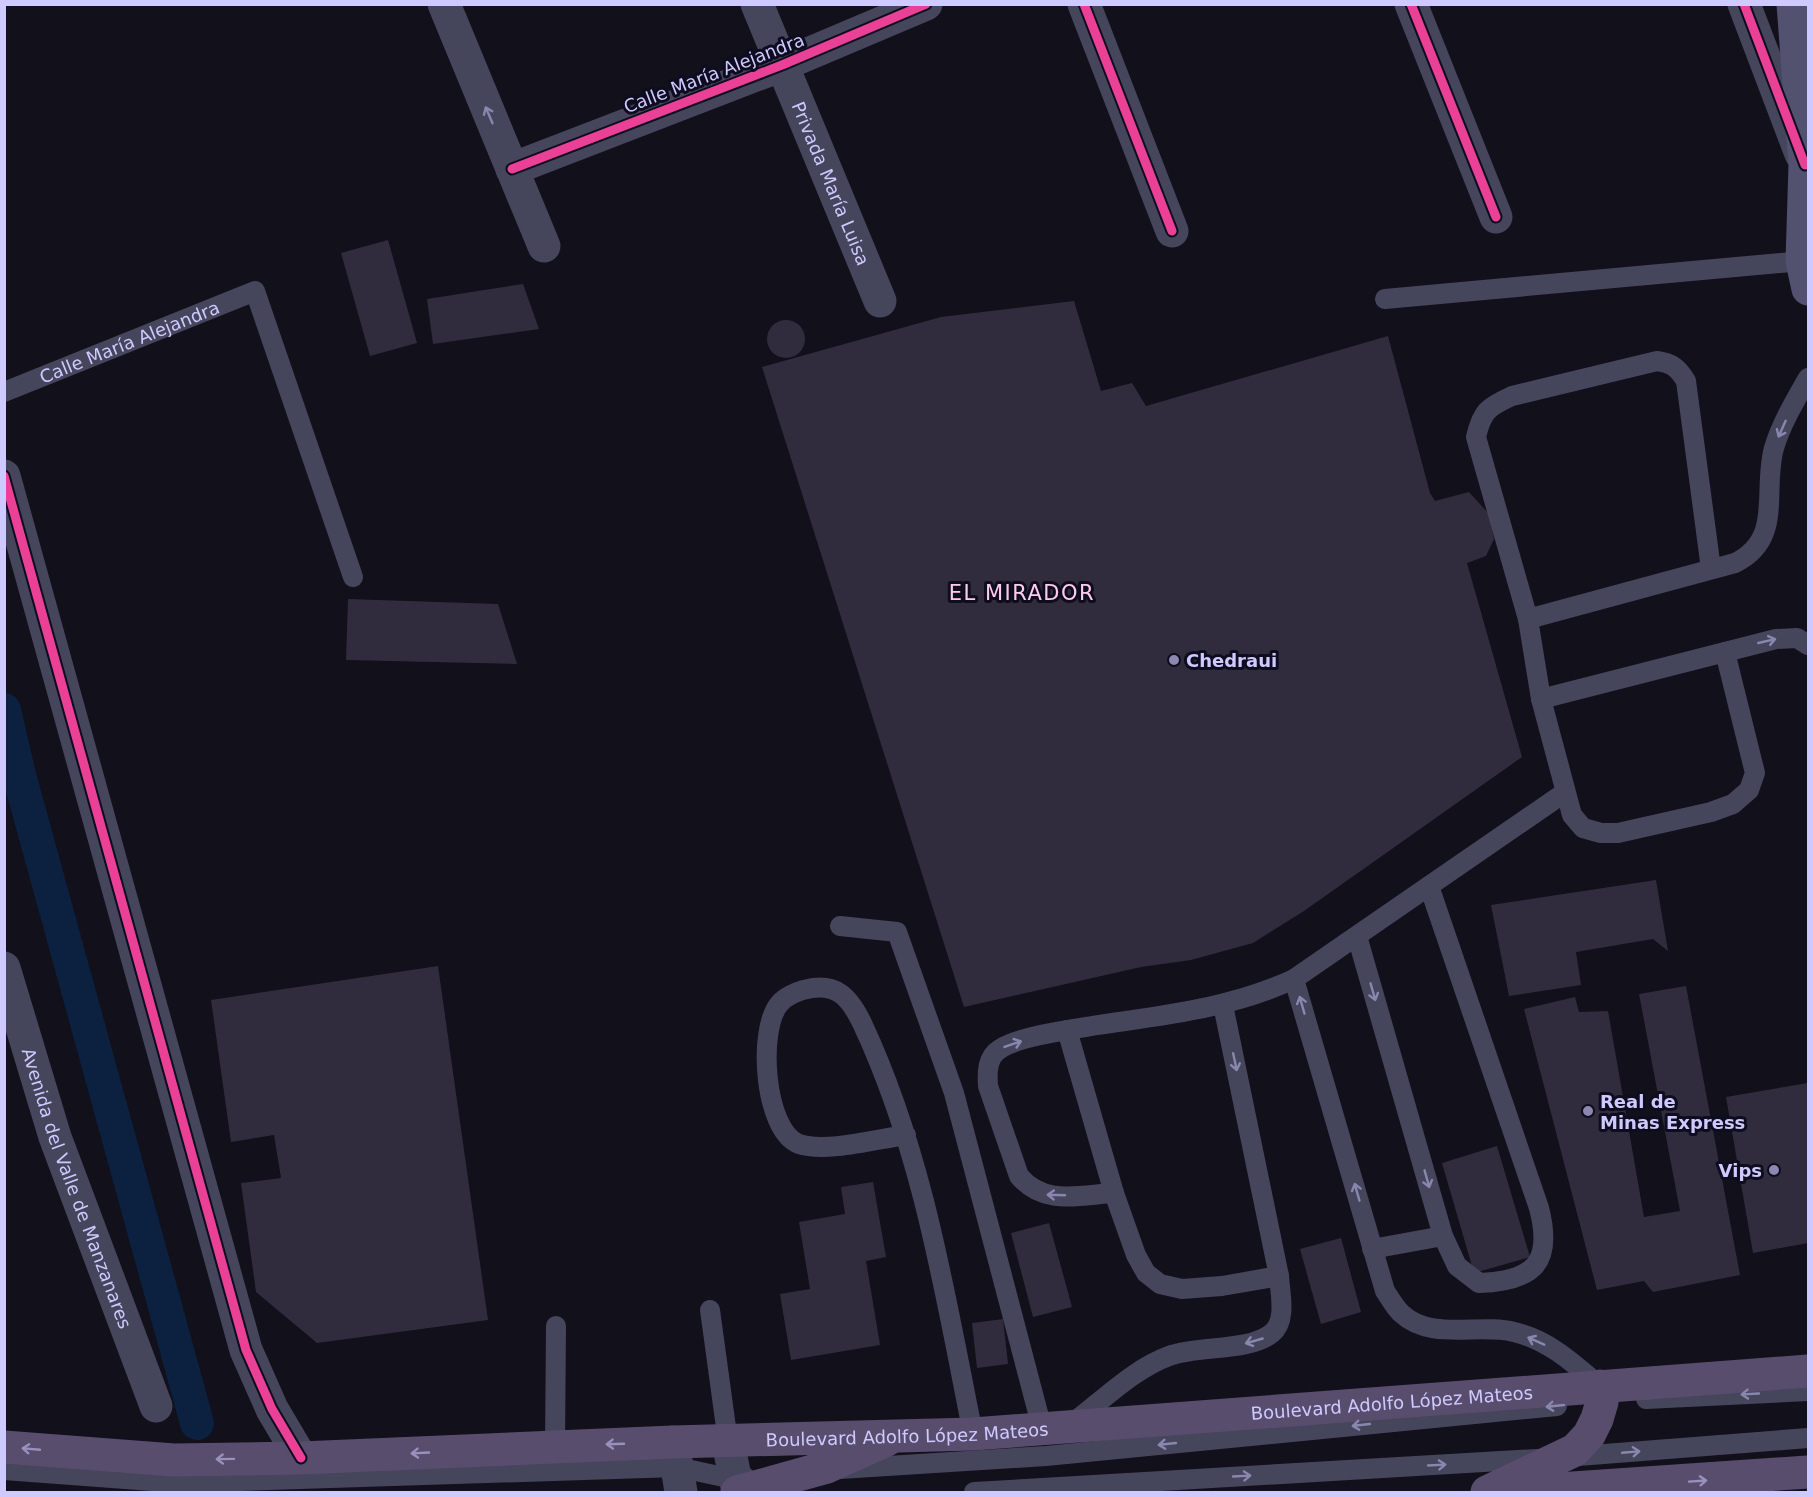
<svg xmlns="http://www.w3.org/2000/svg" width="1813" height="1497" viewBox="0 0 1813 1497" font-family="'DejaVu Sans',sans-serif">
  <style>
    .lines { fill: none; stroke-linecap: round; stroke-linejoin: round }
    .canal { stroke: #0c203f; stroke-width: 34 }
    .building { fill: #302c3e }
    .lane { stroke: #45455c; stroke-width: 20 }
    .street { stroke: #45455c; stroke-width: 33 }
    .secondary { stroke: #52516f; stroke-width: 33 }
    .primary { stroke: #594d6d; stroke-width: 33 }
    .cycleway-casing { stroke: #0e0c1f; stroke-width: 13 }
    .cycleway { stroke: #ea4096; stroke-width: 9 }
    .oneway { stroke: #8a87ae }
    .oneway2 { stroke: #9991bd }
    .poi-dot { fill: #8c88af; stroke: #0e0c1f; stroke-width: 2 }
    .labels { text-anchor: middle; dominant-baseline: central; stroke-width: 6; stroke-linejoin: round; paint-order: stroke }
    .street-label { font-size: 18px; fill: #cec9ff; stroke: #0e0c1f }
    .poi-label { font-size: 18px; font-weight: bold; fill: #cec9ff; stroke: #0e0c1f; text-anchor: start }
    .quarter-label { font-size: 21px; letter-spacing: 1.5px; fill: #ffcbed; stroke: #0e0c1f }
  </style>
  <rect width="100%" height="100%" fill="#12101b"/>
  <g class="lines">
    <path class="canal" d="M4 710 19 775 197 1423"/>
  </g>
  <g class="building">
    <path d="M388 240 417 343 370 356 341 253Z"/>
    <path d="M523 284 539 329 433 344 427 299Z"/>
    <path d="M1074 301 1101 391 1132 383 1146 406 1388 336 1430 493 1435 501 1469 492 1489 514 1494 539 1486 556 1467 563 1522 757 1304 911 1253 943 1191 960 1141 967 964 1007 762 367 941 317Z"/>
    <circle cx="786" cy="339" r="19"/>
    <path d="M348 599 498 604 517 664 346 660Z"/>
    <path d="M1656 880 1668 951 1653 939 1576 952 1581 985 1509 996 1491 905Z"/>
    <path d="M438 966 488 1320 317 1343 256 1292 241 1183 281 1178 274 1135 231 1142 211 1000Z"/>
    <path d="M1686 986 1740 1275 1653 1292 1644 1281 1597 1290 1524 1009 1575 997 1579 1012 1608 1011 1644 1217 1680 1211 1639 994Z"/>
    <path d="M1808 1083V1243L1753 1253 1726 1097Z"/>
    <path d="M1497 1146 1530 1257 1474 1273 1442 1163Z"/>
    <path d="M873 1182 886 1257 866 1261 880 1345 791 1360 780 1294 810 1289 799 1222 845 1214 841 1187Z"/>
    <path d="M1049 1223 1072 1307 1033 1317 1011 1233Z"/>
    <path d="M1341 1238 1361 1312 1321 1324 1300 1249Z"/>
    <path d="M1003 1319 1008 1364 977 1368 972 1323Z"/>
  </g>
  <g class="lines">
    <g class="lane">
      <path d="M1385 299 1802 261"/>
      <path id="s1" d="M4 392 255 291 353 577"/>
      <path d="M1711 569 1686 381C1678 368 1672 363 1657 361L1512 396C1488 407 1482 411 1476 437L1528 619 1541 699 1572 815 1583 828 1601 833H1618L1711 812 1733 804 1749 790 1755 773 1725 652"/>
      <path d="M1528 619 1735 563C1784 539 1762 491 1774 448 1781 424 1796 399 1808 378"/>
      <path d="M1541 699 1776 639 1797 638 1808 645"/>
      <path d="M840 926 897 932 954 1093 1042 1428"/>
      <path d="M1357 936 1443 1236 1457 1266 1479 1283C1535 1281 1553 1262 1539 1208L1429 886"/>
      <path d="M1294 979 1385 1291C1390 1298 1395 1308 1402 1314 1431 1341 1479 1323 1514 1332 1549 1340 1574 1364 1600 1386"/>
      <path d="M1067 1030 1114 1193 1136 1255 1146 1273 1160 1284 1182 1289 1222 1286 1279 1276"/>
      <path d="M906 1135C877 1139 825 1153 799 1144 764 1131 757 1028 780 1003 785 997 796 992 803 990 835 981 849 996 862 1023 923 1153 945 1294 973 1434"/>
      <path d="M1114 1193C1079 1195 1044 1206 1019 1176L988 1086C987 1072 987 1057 1000 1049 1019 1036 1074 1029 1098 1025 1165 1015 1232 1008 1294 979L1564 793"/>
      <path d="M1372 1249 1443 1236"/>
      <path d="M710 1310 728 1442"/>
      <path d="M1646 1399 1808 1391"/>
      <path d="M1070 1425C1101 1402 1133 1369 1169 1356 1198 1345 1249 1352 1272 1333 1287 1321 1280 1293 1279 1276L1223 1005"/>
      <path d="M555 1446 556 1326"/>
      <path d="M840 1469 1046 1456 1557 1406"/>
      <path d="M4 1470 179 1483 677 1467 733 1479 745 1477"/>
      <path d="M974 1492 1553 1458 1808 1438"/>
    </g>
    <g class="street">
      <path d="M444 4 544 246"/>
      <path id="s2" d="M757 4 880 301"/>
      <path d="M1084 4 1172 231"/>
      <path d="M1411 4 1496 217"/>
      <path d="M1744 4 1801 154"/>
      <path d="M512 169 782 65 926 4"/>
      <path d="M4 476 246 1350 272 1409 301 1458"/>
      <path id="s3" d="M4 968 55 1137 156 1406"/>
      <path d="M673 1442 681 1492"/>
      <path d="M728 1442 738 1492"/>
    </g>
    <path class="secondary" d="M1793 4 1805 165 1802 261 1808 289"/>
    <g class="primary">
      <path id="s4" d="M4 1447 174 1460 301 1458 673 1442 973 1434 1808 1371"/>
      <path d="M737 1492 827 1467 887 1440"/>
      <path d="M1487 1492 1575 1450 1589 1435 1597 1419 1602 1402 1600 1386"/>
      <path d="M1514 1492 1808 1472"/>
    </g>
    <g class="cycleway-casing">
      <g id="cycleway">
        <path d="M1084 4 1172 231"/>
        <path d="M1411 4 1496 217"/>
        <path d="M1744 4 1805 165"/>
        <path d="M512 169 782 65 926 4"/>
        <path d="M4 476 246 1350 272 1409 301 1458"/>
      </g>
    </g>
    <use href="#cycleway" class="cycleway"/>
  </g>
  <defs><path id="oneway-shaft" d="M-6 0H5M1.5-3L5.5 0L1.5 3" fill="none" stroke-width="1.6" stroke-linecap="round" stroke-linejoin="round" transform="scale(1.5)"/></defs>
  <g class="oneway">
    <use href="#oneway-shaft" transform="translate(489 115) rotate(-113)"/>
    <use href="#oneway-shaft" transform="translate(1782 429) rotate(114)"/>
    <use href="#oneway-shaft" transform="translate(1767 641) rotate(-13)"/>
    <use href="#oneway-shaft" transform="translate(1373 992) rotate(74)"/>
    <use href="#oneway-shaft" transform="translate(1302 1005) rotate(-106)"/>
    <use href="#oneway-shaft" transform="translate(1013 1044) rotate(-19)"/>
    <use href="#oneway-shaft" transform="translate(1235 1062) rotate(78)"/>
    <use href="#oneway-shaft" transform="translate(1427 1179) rotate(74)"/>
    <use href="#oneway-shaft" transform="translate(1357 1192) rotate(-106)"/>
    <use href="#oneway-shaft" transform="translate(1056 1195) rotate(-178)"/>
    <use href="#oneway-shaft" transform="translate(1254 1341) rotate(164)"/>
    <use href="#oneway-shaft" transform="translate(1536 1341) rotate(-156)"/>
    <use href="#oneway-shaft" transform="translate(1750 1394) rotate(177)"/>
    <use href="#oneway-shaft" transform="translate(1555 1406) rotate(174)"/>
    <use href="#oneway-shaft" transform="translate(1361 1425) rotate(174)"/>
    <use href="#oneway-shaft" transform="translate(1167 1444) rotate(174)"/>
    <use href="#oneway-shaft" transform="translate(1631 1452) rotate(-5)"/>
    <use href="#oneway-shaft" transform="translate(1437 1465) rotate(-3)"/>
    <use href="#oneway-shaft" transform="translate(1242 1476) rotate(-3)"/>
  </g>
  <g class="oneway2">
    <use href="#oneway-shaft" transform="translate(615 1444) rotate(178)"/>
    <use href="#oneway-shaft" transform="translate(31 1449) rotate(-175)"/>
    <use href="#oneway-shaft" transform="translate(420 1453) rotate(177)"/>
    <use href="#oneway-shaft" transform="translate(225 1459) rotate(179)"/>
    <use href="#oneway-shaft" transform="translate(1698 1481) rotate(-4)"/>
  </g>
  <g class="poi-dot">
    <circle cx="1174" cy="660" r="6"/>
    <circle cx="1588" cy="1111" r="6"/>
    <circle cx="1774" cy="1170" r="6"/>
  </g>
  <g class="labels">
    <g class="street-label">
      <text transform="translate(714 73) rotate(-21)">Calle María Alejandra</text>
      <text stroke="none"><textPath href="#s2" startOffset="194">Privada María Luisa</textPath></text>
      <text stroke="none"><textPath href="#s1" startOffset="135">Calle María Alejandra</textPath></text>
      <text stroke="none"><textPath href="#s3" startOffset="232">Avenida del Valle de Manzanares</textPath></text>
      <text stroke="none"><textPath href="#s4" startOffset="1390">Boulevard Adolfo López Mateos</textPath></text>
      <text stroke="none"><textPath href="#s4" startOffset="904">Boulevard Adolfo López Mateos</textPath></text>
    </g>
    <g class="poi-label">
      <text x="1186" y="660">Chedraui</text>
      <text x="1600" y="1101">Real de<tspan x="1600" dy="21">Minas Express</tspan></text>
      <text x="1762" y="1170" text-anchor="end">Vips</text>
    </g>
    <g class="quarter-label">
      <text x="1022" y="593">EL MIRADOR</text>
    </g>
  </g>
  <rect width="1813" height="1497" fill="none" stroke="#cec9ff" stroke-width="12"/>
</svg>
